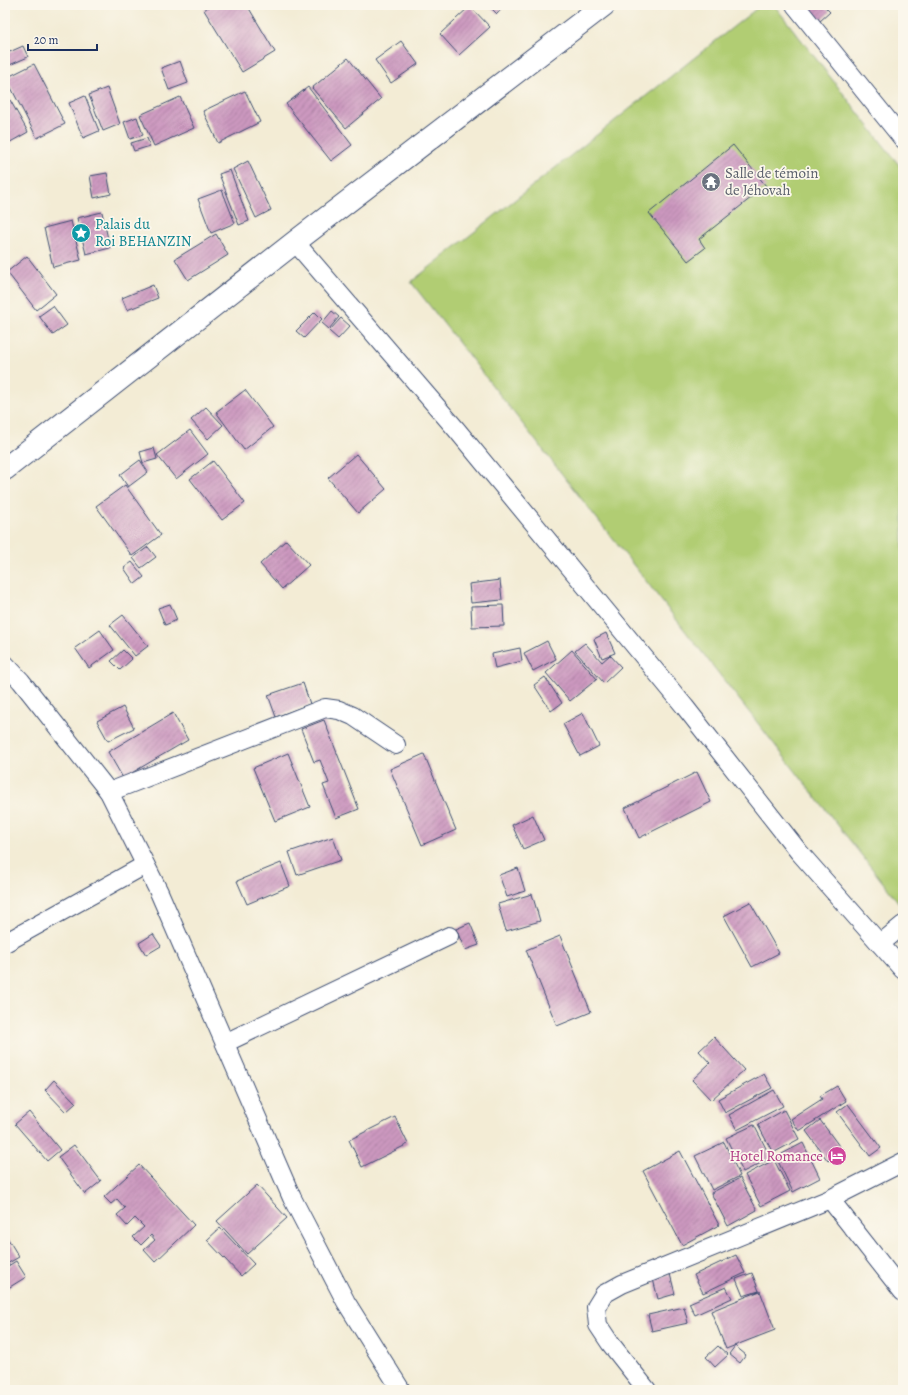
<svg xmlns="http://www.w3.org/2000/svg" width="908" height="1395" viewBox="0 0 908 1395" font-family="Alegreya,serif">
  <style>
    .green { fill: #b1cd73; stroke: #667e68 }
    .building { fill: url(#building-hatch) }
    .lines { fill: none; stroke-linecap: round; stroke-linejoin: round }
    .minor-casing { stroke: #3b4b70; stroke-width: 20 }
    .tertiary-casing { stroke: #3b4b70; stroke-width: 24 }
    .minor { stroke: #fff; stroke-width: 18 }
    .tertiary { stroke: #fff; stroke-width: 22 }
    .labels { text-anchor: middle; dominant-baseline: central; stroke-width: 3.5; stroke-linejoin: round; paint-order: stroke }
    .worship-label { font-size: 15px; fill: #5b616d; stroke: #fbf7ec; text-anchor: start }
    .culture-label { font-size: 15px; fill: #0d838f; stroke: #fbf7ec; text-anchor: start }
    .hotel-label { font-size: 15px; fill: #b23c85; stroke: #fbf7ec; text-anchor: end }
  </style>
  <defs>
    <pattern id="building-hatch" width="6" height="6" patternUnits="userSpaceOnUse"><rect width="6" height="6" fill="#cc98bf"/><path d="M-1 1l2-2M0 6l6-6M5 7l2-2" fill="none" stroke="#a57c9e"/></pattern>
  </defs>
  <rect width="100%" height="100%" fill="#fbf7ec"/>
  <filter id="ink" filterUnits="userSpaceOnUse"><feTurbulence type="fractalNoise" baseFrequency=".025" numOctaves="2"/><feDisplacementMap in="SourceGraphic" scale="8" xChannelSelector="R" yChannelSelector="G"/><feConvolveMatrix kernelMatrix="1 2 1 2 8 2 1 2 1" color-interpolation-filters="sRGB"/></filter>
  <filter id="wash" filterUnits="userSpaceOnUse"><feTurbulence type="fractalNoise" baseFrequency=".012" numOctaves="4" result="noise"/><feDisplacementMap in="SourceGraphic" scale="16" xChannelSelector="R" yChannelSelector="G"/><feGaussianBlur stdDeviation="0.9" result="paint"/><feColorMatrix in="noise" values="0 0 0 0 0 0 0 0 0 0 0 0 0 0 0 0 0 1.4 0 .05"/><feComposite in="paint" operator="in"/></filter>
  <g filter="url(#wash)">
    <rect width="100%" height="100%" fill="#f3ecd5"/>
    <path class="green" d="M761 5H774L903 170V908L411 282Z"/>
    <g id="blocks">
      <g class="building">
        <path d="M211 5H247L275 52 242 72 204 10Z"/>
        <path d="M488 5H505L497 14Z"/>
        <path d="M810 5H823L830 12 819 22 806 9Z"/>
        <path d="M470 6 490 27 459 55 440 34Z"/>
        <path d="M401 41 418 64 391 83 375 60Z"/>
        <path d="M23 46 28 57 5 67V54Z"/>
        <path d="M348 58 381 99 346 128 312 88Z"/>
        <path d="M180 61 188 83 169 90 161 68Z"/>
        <path d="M34 64 65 124 37 138 6 78Z"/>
        <path d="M308 87 352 145 331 161 286 104Z"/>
        <path d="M107 88 120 124 103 131 89 95Z"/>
        <path d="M5 91 28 132 5 145Z"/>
        <path d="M245 91 260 122 218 143 203 111Z"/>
        <path d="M85 96 99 131 83 138 69 103Z"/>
        <path d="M180 97 194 128 154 146 140 115Z"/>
        <path d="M137 117 143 135 130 139 124 122Z"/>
        <path d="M147 138 150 146 134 151 131 143Z"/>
        <path d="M733 145 766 186 699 239 705 248 688 261 649 213Z"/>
        <path d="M248 161 271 210 256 218 233 169Z"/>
        <path d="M230 170 249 221 239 225 219 174Z"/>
        <path d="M107 173 111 194 94 198 90 176Z"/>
        <path d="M222 190 235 223 211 233 198 199Z"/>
        <path d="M102 212 110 248 86 254 77 218Z"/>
        <path d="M71 221 81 260 53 267 44 228Z"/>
        <path d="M216 234 228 255 188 280 175 259Z"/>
        <path d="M27 256 56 294 36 310 7 272Z"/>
        <path d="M153 285 158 298 127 310 122 298Z"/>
        <path d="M53 306 67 325 53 335 39 316Z"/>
        <path d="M332 311 339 317 329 329 322 323Z"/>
        <path d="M315 312 322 319 304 338 296 331Z"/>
        <path d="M341 318 350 326 338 339 329 331Z"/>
        <path d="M245 390 273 427 244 450 216 412Z"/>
        <path d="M206 407 223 425 208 439 191 420Z"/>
        <path d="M190 430 208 454 176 479 157 455Z"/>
        <path d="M154 448 157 459 143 463 140 452Z"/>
        <path d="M356 454 386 489 358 513 328 478Z"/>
        <path d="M140 460 148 472 128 487 120 475Z"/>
        <path d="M213 461 245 503 222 520 190 479Z"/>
        <path d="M125 485 161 535 132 556 96 506Z"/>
        <path d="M286 540 309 565 282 589 260 564Z"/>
        <path d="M148 547 156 557 141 568 133 558Z"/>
        <path d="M132 562 144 577 135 584 124 568Z"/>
        <path d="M500 580 502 600 471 603 469 584Z"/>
        <path d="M170 604 177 620 165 625 158 608Z"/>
        <path d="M503 605 504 626 472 627 471 606Z"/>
        <path d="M123 615 148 646 135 656 110 625Z"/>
        <path d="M100 630 114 650 89 668 75 648Z"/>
        <path d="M606 633 615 653 602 658 594 639Z"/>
        <path d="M547 641 556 659 533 671 524 653Z"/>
        <path d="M585 643 602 662 610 655 621 667 604 683 575 651Z"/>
        <path d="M520 648 522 661 495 668 492 654Z"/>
        <path d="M123 650 132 659 120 670 111 661Z"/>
        <path d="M572 650 597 679 570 701 546 673Z"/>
        <path d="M545 677 562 703 551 711 534 685Z"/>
        <path d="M303 683 310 704 276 717 268 695Z"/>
        <path d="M123 707 134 728 108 741 97 721Z"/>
        <path d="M173 713 188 740 123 778 108 752Z"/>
        <path d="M583 713 599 746 580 756 563 724Z"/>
        <path d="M324 720 359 809 336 818 323 785 329 783 320 760 314 762 301 729Z"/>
        <path d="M288 753 310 807 275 821 253 768Z"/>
        <path d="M424 754 456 830 422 845 390 769Z"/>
        <path d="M697 772 711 802 639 838 625 808Z"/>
        <path d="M533 815 544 840 523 849 512 825Z"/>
        <path d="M333 837 341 860 297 875 289 852Z"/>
        <path d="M281 863 290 886 247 904 237 881Z"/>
        <path d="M518 868 525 891 507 897 499 875Z"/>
        <path d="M532 894 540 921 506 931 498 904Z"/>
        <path d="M750 902 779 953 752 967 724 916Z"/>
        <path d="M470 923 479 945 465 950 456 929Z"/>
        <path d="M153 934 161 946 146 955 139 943Z"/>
        <path d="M560 936 591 1012 557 1026 526 950Z"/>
        <path d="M714 1037 744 1070 711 1100 692 1080 710 1063 699 1051Z"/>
        <path d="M764 1074 772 1088 725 1113 718 1099Z"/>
        <path d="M54 1080 76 1103 66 1112 45 1090Z"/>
        <path d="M837 1086 846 1101 799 1131 791 1119 822 1099 820 1096Z"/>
        <path d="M774 1090 783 1106 737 1130 729 1115Z"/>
        <path d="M848 1104 881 1148 870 1156 837 1112Z"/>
        <path d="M784 1110 799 1139 773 1153 758 1125Z"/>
        <path d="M29 1112 60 1150 47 1161 15 1124Z"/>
        <path d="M395 1117 408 1144 362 1167 349 1140Z"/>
        <path d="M820 1120 842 1150 828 1161 806 1131Z"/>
        <path d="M754 1125 771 1158 743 1172 726 1138Z"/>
        <path d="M724 1142 740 1176 712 1190 695 1156Z"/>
        <path d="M803 1143 820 1178 793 1192 776 1157Z"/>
        <path d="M74 1145 101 1181 85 1194 58 1157Z"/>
        <path d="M680 1151 719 1225 682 1245 643 1171Z"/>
        <path d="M774 1160 790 1191 761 1206 745 1175Z"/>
        <path d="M139 1165 194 1225 155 1262 144 1250 155 1240 151 1235 141 1245 133 1237 144 1227 135 1218 127 1226 117 1215 125 1208 117 1199 111 1204 104 1197Z"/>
        <path d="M740 1178 757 1210 728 1226 711 1193Z"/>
        <path d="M257 1185 287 1218 247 1254 217 1221Z"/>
        <path d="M220 1228 254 1264 241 1276 207 1240Z"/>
        <path d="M5 1234 19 1257 5 1265Z"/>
        <path d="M736 1255 745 1273 703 1293 694 1275Z"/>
        <path d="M16 1261 26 1277 5 1290V1268Z"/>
        <path d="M752 1273 759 1291 743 1296 736 1279Z"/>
        <path d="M670 1274 675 1294 658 1299 653 1279Z"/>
        <path d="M726 1287 732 1298 695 1315 689 1303Z"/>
        <path d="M760 1291 775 1330 726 1349 711 1311Z"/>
        <path d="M684 1307 688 1323 652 1331 648 1315Z"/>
        <path d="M718 1346 728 1355 715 1367 706 1357Z"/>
        <path d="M735 1346 746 1355 740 1363 729 1354Z"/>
      </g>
    </g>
  </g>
  <g filter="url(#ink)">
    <use href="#blocks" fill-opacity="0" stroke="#3b4b70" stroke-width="1"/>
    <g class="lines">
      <g class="minor-casing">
        <g id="minor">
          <path d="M795 5 903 139"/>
          <path d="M295 242 456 429 685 707 799 852 903 970"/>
          <path d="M5 664 21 681 109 792 159 892 292 1198 346 1302 401 1390"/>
          <path d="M109 792 325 708 339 710 353 716 396 745"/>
          <path d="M5 943 145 865"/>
          <path d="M880 944 903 925"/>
          <path d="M225 1043 449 936"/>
          <path d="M830 1199 903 1292"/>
          <path d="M647 1390 610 1343 598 1325 596 1307 604 1294 622 1284 830 1199 903 1162"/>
        </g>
      </g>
      <g class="tertiary-casing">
        <path id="tertiary" d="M5 469 295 242 604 5"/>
      </g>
      <use href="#minor" class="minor"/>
      <use href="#tertiary" class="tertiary"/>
    </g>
  </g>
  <defs>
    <g id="temple-disc" transform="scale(1)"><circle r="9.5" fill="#6b7280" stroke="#fbf7ec"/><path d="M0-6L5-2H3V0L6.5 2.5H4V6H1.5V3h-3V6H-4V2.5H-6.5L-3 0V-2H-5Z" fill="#fff"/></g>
    <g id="sight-disc" transform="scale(1)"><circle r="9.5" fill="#0f9aa8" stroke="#fbf7ec"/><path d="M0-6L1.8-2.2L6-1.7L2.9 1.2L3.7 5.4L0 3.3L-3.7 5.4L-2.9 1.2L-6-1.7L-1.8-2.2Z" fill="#fff"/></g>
    <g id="hotel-disc" transform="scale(1)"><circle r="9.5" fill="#d1479c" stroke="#fbf7ec"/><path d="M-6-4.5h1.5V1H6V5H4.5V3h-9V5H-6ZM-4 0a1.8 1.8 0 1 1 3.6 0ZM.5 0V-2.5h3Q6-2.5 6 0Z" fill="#fff"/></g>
  </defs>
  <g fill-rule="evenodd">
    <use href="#temple-disc" x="711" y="182"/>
    <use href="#sight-disc" x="81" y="233"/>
    <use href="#hotel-disc" x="837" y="1156"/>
  </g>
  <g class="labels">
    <g class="worship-label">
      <text x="725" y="173">Salle de témoin<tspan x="725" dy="17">de Jéhovah</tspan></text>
    </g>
    <g class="culture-label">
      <text x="95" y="224">Palais du<tspan x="95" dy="17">Roi BEHANZIN</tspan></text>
    </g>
    <g class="hotel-label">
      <text x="823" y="1156">Hotel Romance</text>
    </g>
  </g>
  <rect width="908" height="1395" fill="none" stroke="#fbf7ec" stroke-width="20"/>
  <path d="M28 44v6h69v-6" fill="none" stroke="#1b2f5e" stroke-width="2"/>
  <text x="34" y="44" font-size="12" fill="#1b2f5e" stroke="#fbf7ec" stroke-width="3" paint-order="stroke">20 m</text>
</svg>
